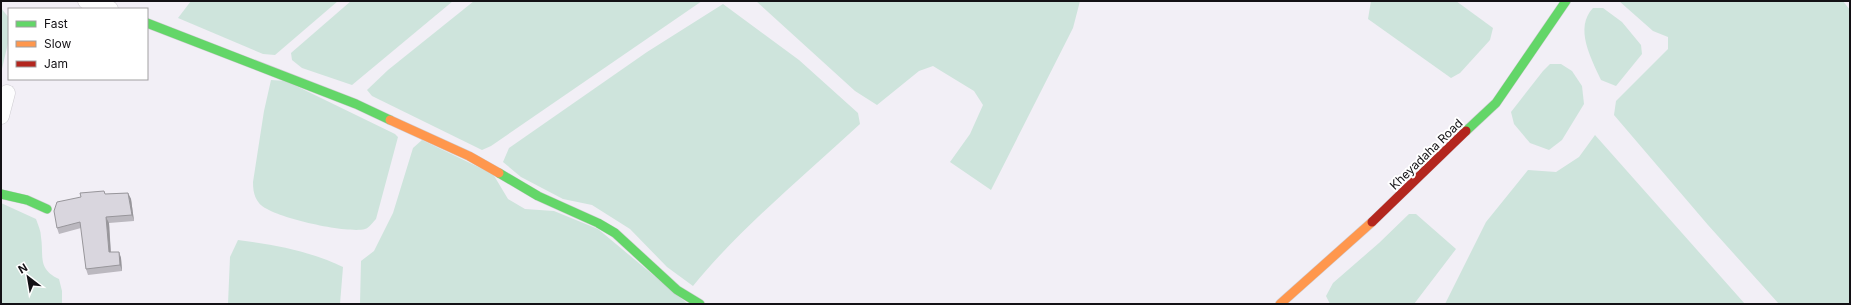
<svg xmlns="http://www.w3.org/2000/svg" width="1851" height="305" viewBox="0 0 1851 305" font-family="Inter,sans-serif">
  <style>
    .water { fill: #cee4dc }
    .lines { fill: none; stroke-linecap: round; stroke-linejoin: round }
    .street-casing { stroke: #cfcdd2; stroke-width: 17 }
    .fast-casing { stroke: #cfcdd2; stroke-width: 10 }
    .slow-casing { stroke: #cfcdd2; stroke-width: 10 }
    .jam-casing { stroke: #cfcdd2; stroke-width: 10 }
    .street { stroke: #fdfdfe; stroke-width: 16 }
    .fast { stroke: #63d668; stroke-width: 9 }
    .slow { stroke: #ff974d; stroke-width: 9 }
    .jam { stroke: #b3261e; stroke-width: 9 }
    .wall { fill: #bbb8bf }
    .shaded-wall { fill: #98969b }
    .building { fill: #d9d6de; stroke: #98969b }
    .labels { text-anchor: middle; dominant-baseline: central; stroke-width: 4; stroke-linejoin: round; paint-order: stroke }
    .street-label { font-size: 12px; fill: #131115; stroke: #fff }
  </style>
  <rect width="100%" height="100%" fill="#f2eff6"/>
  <g class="water">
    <path d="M191 1H338L275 55 263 54 178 18Z"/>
    <path d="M351 1H453L352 85 302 68 292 60 291 53Z"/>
    <path d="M474 1H702L491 146 482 150 372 96 367 90 388 70Z"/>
    <path d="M756 1H1080L1073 28 991 190 950 162 970 134 983 105 974 91 933 66 919 71 877 105 855 91Z"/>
    <path d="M1371 1H1456L1493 28 1490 40 1460 73 1451 78 1368 19Z"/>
    <path d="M1619 1H1843L1850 10V304H1779L1708 225 1614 115 1616 101 1668 49V37L1653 31Z"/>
    <path d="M723 4 799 60 858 113 860 124C803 177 742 226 693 286L667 267 630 229 592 205 563 199 521 177 503 162 509 148 647 52Z"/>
    <path d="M1 8 9 18V39L1 73Z"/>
    <path d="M1593 8H1603L1622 22 1641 45 1642 54 1616 86 1601 80C1591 58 1574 28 1593 8Z"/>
    <path d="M1550 64H1561L1572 71 1582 86 1584 104 1562 140 1549 150 1530 143 1514 124 1511 112 1543 71Z"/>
    <path d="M271 80 286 81 395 134 398 137 376 219C373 222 369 228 365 229 348 234 269 217 259 203 254 197 253 190 253 182L264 111Z"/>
    <path d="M1595 135 1745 304H1445L1486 222 1528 170 1556 172 1579 157Z"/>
    <path d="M422 140 493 174 508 199 525 209 554 211 598 229 688 304H360L361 261 374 251 393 213 413 148Z"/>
    <path d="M1 203 36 219C38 225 41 231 41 237 44 256 37 269 59 279L62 291V304H1Z"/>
    <path d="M1409 214H1416L1456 249 1414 304H1330L1326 296 1333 283 1379 243Z"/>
    <path d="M238 240C275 245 310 251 343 267L340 304H228L230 257Z"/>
  </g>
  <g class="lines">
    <g class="street-casing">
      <g id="street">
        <path d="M86 1 110 9"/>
        <path d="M1 116 7 93"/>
      </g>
    </g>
    <g class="fast-casing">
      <g id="fast">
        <path d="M147 23 356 104 390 120"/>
        <path d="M1466 131 1496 103 1566 1"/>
        <path d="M499 173 538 196 598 223 615 233 677 290 700 304"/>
        <path d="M1 194 27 200 47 209"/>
      </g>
    </g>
    <g class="slow-casing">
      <g id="slow">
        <path d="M390 120 469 156 499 173"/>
        <path d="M1280 304 1372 222"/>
      </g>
    </g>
    <g class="jam-casing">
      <path id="jam" d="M1372 222 1466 131"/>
    </g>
    <use href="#street" class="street"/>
    <use href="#fast" class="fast"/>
    <use href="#slow" class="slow"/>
    <use href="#jam" class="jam"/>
  </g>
  <path class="wall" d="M128 193 131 199 134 221 109 223 111 252H119L121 258 122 271 88 275 86 269 81 228 59 234 57 228 106 194Z"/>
  <g class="shaded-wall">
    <path d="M128 193 131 199 134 221 132 215Z"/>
    <path d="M106 217 109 223 111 258 109 252Z"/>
    <path d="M119 252 121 258 122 271 120 265Z"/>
  </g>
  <path class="building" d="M104 191 105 194 128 193 132 215 106 217 109 252H119L120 265 86 269 80 222 57 228 54 211 57 202 81 197 80 193Z"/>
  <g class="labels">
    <g class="street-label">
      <text transform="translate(1426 154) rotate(-44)">Kheyadaha Road</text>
    </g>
  </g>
  <rect width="1851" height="305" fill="none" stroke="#131115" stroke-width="4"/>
  <rect x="8" y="8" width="140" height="72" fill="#ffffff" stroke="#a1a0a1"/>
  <rect x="16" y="21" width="20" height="6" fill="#63d668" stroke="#a1a0a1"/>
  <text x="44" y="28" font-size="12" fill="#131115">Fast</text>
  <rect x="16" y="41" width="20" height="6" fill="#ff974d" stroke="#a1a0a1"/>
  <text x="44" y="48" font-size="12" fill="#131115">Slow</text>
  <rect x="16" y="61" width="20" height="6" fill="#b3261e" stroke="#a1a0a1"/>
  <text x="44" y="68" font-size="12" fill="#131115">Jam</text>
  <g transform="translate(28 277) rotate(329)" stroke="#ffffff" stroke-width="3" paint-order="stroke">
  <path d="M0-3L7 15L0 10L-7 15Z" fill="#131115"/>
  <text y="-6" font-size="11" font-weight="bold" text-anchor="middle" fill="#131115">N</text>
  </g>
</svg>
